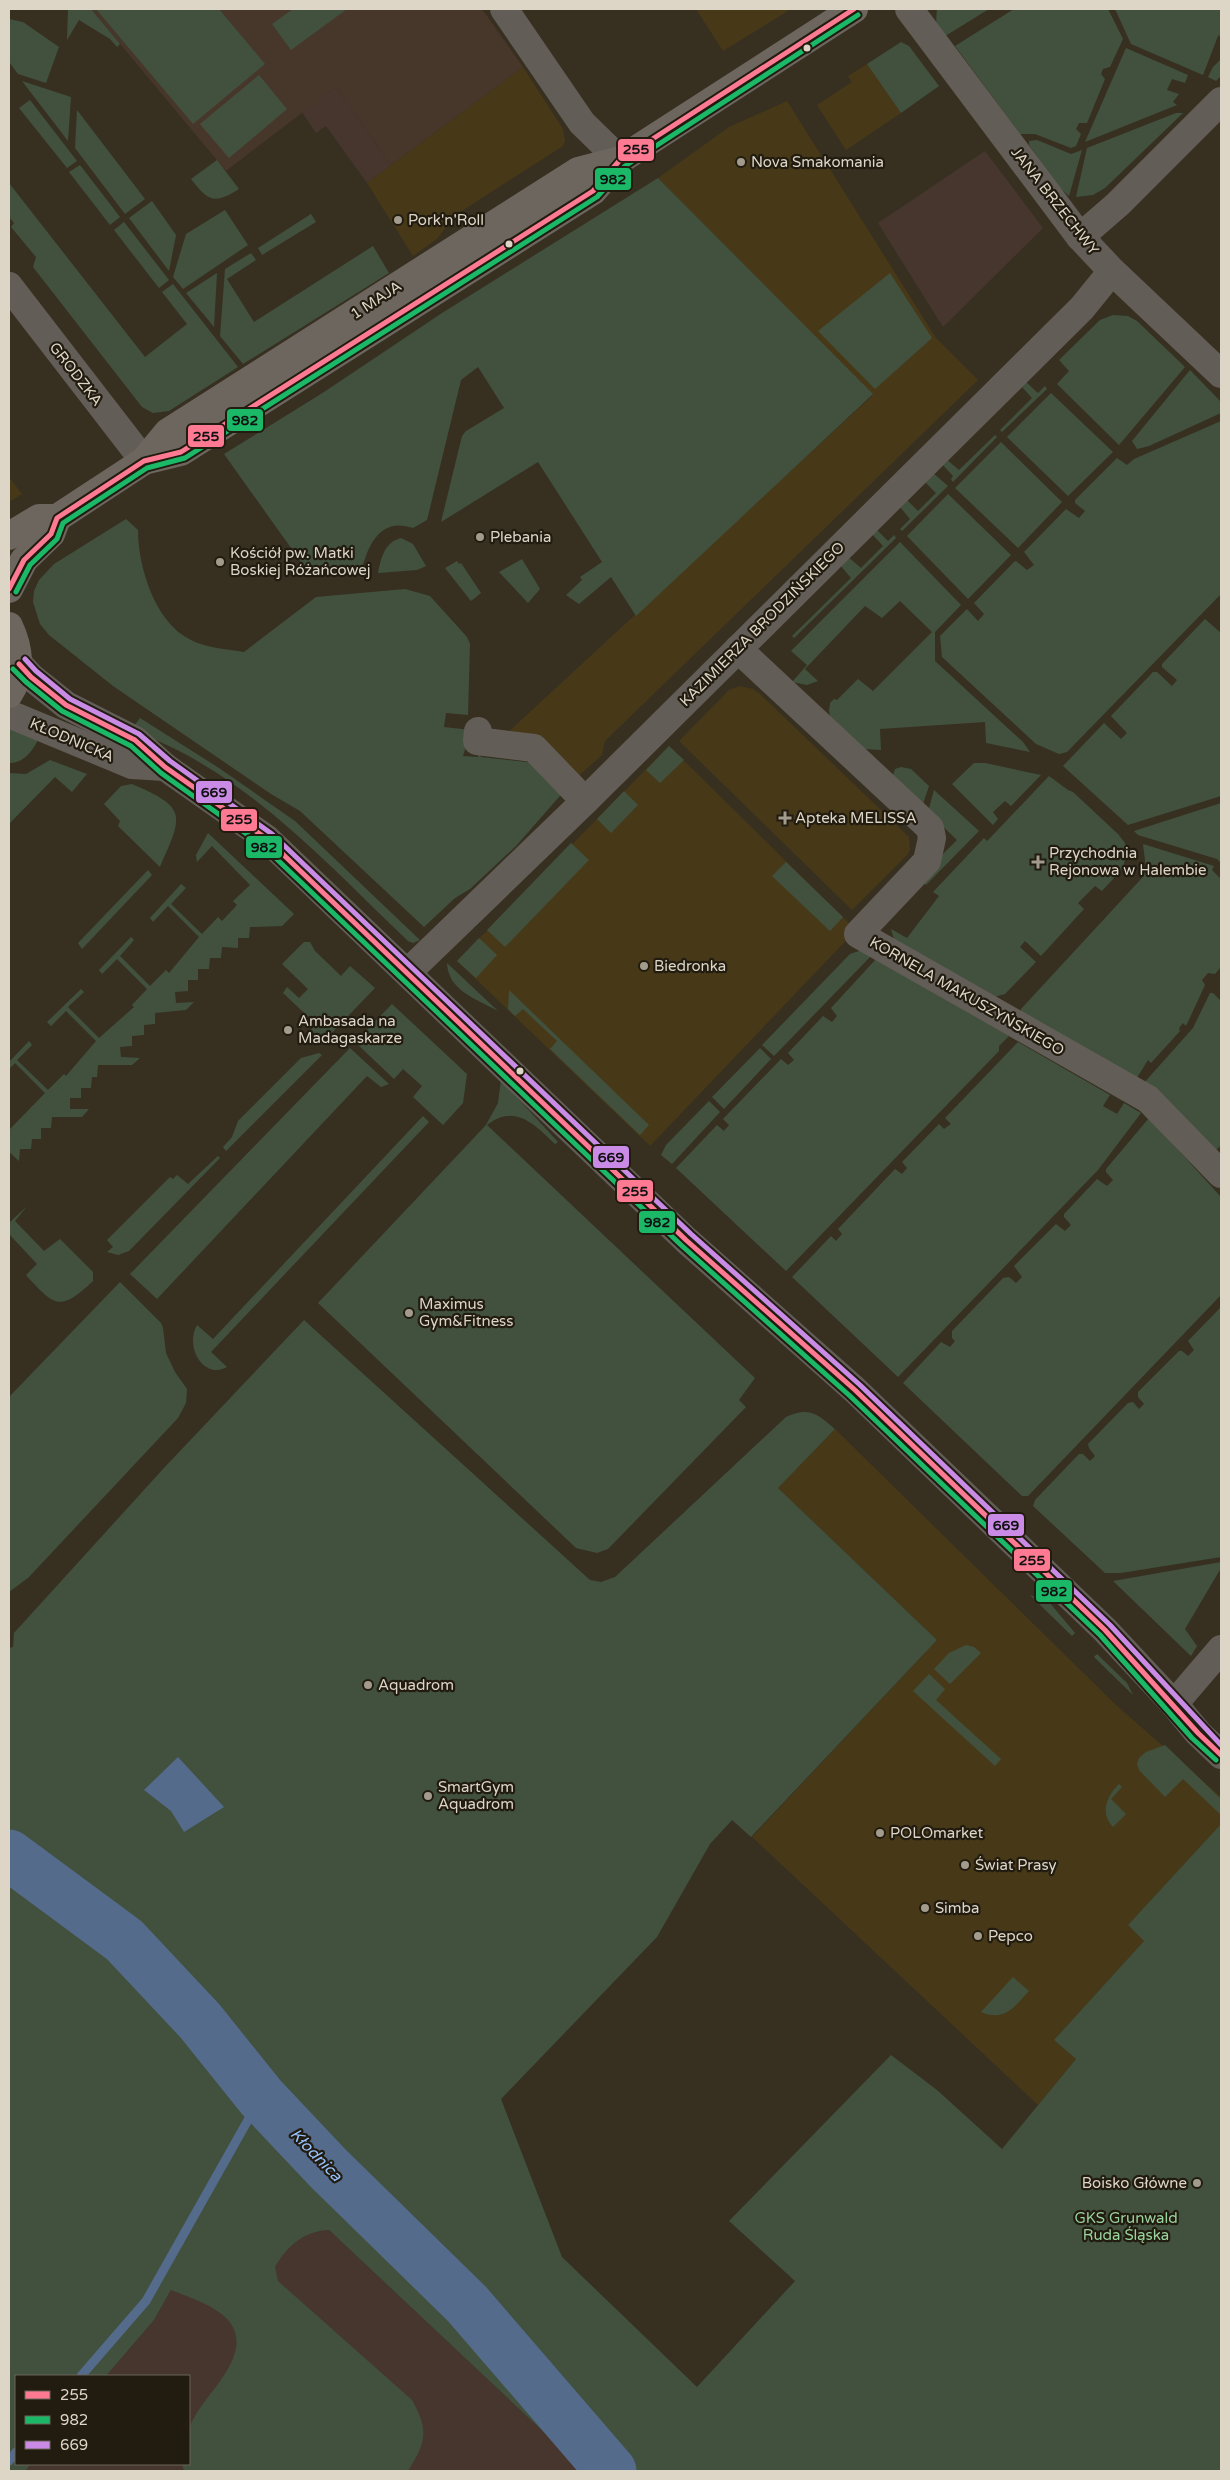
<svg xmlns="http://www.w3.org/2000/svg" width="1230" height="2480" viewBox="0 0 1230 2480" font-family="'Varela Round',sans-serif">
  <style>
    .built { fill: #473918 }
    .industrial { fill: #47362e }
    .education { fill: #47372b }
    .green { fill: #41513e }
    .water { fill: #546b8b }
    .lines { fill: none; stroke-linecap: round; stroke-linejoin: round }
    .stream { stroke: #546b8b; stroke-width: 9 }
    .river { stroke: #546b8b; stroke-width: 51 }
    .minor { stroke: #635d57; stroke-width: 28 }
    .tertiary { stroke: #635d57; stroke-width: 28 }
    .secondary { stroke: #6d665f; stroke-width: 28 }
    .bus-1-casing { stroke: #211b10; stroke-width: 9 }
    .bus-2-casing { stroke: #211b10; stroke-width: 9 }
    .bus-3-casing { stroke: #211b10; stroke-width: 9 }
    .bus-1 { stroke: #fe7a93; stroke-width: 5 }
    .bus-2 { stroke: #1ab867; stroke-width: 5 }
    .bus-3 { stroke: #ca8be6; stroke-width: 5 }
    .bus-dot { fill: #ddd5c5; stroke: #211b10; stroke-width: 2 }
    .poi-dot { fill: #a39b8c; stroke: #211b10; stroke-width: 2 }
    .labels { text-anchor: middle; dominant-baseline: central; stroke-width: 4.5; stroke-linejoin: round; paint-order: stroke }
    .poi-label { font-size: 15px; fill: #ddd5c5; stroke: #211b10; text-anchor: start }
    .street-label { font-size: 15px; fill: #ddd5c5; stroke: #211b10 }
    .park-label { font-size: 15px; fill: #99d39d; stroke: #211b10 }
    .water-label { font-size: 16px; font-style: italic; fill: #96c1fc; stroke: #211b10 }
    .line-badge { stroke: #211b10; stroke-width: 2 }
    .pale-badge-label { font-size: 14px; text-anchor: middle; font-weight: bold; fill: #111 }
  </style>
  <rect width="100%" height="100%" fill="#373021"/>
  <g class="built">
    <path d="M696 9H791L723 51Z"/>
    <path d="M867 64 901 113 846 150 817 105 852 82 848 76Z"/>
    <path d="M523 67 563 129 565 141 563 146 454 216 437 239 413 256 367 183Z"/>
    <path d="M787 101 936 338 978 380 605 741 602 755 574 780 506 734 873 395 658 178 729 127Z"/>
    <path d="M9 477 22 494 9 502Z"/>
    <path d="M740 686 753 689 760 694 909 837 910 849 908 854 852 910 679 741 729 690Z"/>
    <path d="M669 746 856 930 650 1146 457 961Z"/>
    <path d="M835 1429 1116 1705 1221 1797V1824L1128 1925 1144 1941 1054 2040 1076 2059 1038 2105 752 1837 937 1640 778 1488Z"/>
  </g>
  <g class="industrial">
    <path d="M336 87 391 165 367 183 326 126 316 133 302 112Z"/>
    <path d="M985 151 1043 228 943 327 878 223Z"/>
    <path d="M249 2155 582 2468 580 2471H25L31 2464H189V2376H106L154 2320Z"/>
  </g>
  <path class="education" d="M91 9H482L523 67 391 165 336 87 226 171Z"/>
  <g class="green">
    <path d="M68 9H91L120 44 117 47 110 39 79 20 67 40Z"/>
    <path d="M96 9H219L265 64 193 124Z"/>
    <path d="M293 9H347L291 50 272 24Z"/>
    <path d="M937 9H989L942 38C935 30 936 19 937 9Z"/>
    <path d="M1014 9H1108L1123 39 1110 67 1103 69 1101 74 1105 79 1087 123H1079L1076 129 1081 134 1076 146 1071 148 1035 134H1020L955 46Z"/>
    <path d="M1115 9H1221V35L1218 36 1203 75 1131 44Z"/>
    <path d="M9 19 23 22 59 47 46 83 18 74 9 62Z"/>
    <path d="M901 42 909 46 939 86 901 113 867 64Z"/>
    <path d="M1126 48 1188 75 1185 83 1172 79 1167 90 1179 94 1173 102 1177 105 1085 142Z"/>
    <path d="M1221 59V76L1216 81 1208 77 1213 67Z"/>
    <path d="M259 75 287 109 229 158 200 124Z"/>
    <path d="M22 81 71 97 68 141Z"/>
    <path d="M30 100 77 161 67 168 19 108Z"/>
    <path d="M77 110 145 199 125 214 75 148Z"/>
    <path d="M1176 113H1183L1105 188 1093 195 1076 197 1087 148Z"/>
    <path d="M1037 140 1071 154 1082 150 1069 196 1059 187 1029 145V141Z"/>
    <path d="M217 160 239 189C214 205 208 201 191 179Z"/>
    <path d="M80 165 120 217 110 225 69 172Z"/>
    <path d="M658 178 873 394 636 616 611 577 579 604 566 595 582 580 580 577 602 562 538 462 441 522 462 436 466 431 504 408 478 367 461 380 427 520 413 528C378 516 367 548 360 576L306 569 224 454 324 392 442 313Z"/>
    <path d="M9 183 145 357 187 324 162 292 173 284 238 367 169 411 153 413 142 407 33 267 36 257 11 227 14 223 9 217Z"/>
    <path d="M152 201 176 235 169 271 129 218Z"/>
    <path d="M225 210 248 245 183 289 173 277 186 234Z"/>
    <path d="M311 214 316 222 262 255 258 248Z"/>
    <path d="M124 222 169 280 159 288 114 230Z"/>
    <path d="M373 246 389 273 243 364 220 336 225 269 251 253 256 260 227 279 254 322Z"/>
    <path d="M217 273 214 327 186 293Z"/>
    <path d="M890 273 932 338 875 389 818 331Z"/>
    <path d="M1113 315 1128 316 1137 321 1185 367 1119 445 1057 384 1069 371 1059 360 1100 320Z"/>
    <path d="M1190 370 1221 402V413L1149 446 1137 449 1132 441Z"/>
    <path d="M1025 381 1038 393 1045 386 1047 389 1002 432 1000 430 1032 398 1022 387Z"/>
    <path d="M1051 393 1113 452 1068 496 1007 437Z"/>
    <path d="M1221 421V594L1067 752 1059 754 1036 744 942 657 940 636 967 609 978 621 984 614 974 603 1014 562 1016 561 1027 570 1034 565 1024 552 1066 509 1079 518 1085 511 1075 503V500L1117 458 1127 465 1134 459Z"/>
    <path d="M995 435 997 437 953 482 951 479 953 476 942 464 946 459 959 470Z"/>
    <path d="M1001 442 1062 502 1018 548 955 488Z"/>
    <path d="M933 473 948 486 902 531 900 529 910 519 900 507 907 500 918 511 936 493 925 482Z"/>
    <path d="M948 494 1011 555 968 599 907 536Z"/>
    <path d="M126 519 138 530C138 567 155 623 191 640 206 648 227 649 244 652L316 597 405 589 430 596 467 637 470 644 468 715 446 713 444 727 471 730 463 756 478 757 479 754 481 757 545 764 566 789 516 846 470 889 455 898 424 927 300 811 271 794 113 686 49 635 40 624 33 602 34 591 39 580 54 564Z"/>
    <path d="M877 530 888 541 894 535 896 538 794 638 792 636 851 578 840 565 848 557 861 568 883 546 872 534Z"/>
    <path d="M401 538 413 544 426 566 417 570 378 573C381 557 385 542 401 538Z"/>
    <path d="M900 542 961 605 935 632V661L1023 742 1030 752 986 743 985 722 880 729 881 750 864 749 831 721 829 711 830 703 834 699 837 700 858 679 873 691 932 632 900 601 882 618 865 606 805 669 818 681 807 685 792 682 807 665 791 651Z"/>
    <path d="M522 559 540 589 528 603 499 572Z"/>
    <path d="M457 561 459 564 461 563 481 593 471 601 445 568Z"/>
    <path d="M1205 619 1221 633V796L1128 825 1063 766 1104 723 1121 739 1127 733 1111 716 1153 672H1157L1172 686 1177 680 1162 667V664Z"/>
    <path d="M140 718 219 768 295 821 420 940 413 943 408 941C323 860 245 771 131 730Z"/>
    <path d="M9 729 40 735C35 748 24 764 9 763Z"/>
    <path d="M669 746 684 760 660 783 646 770Z"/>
    <path d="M50 760 87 774 72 792 55 777 9 824V773L26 774Z"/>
    <path d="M974 763H985L1041 775 1011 806 1005 801 993 812 998 819 993 825 952 784Z"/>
    <path d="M901 767 911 769 929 786 922 807 892 778 895 769Z"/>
    <path d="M1049 776 1068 790 1073 792 1118 834 1125 843 1127 851 1123 868 1102 891 1095 886 1078 903 1084 909 1041 956 1025 941 1020 947 1036 962 1005 994 990 998 895 943 891 929 907 938 939 896 933 892 984 838 987 841 991 837Z"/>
    <path d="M132 784C188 808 183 815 160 867L118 826 120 821 104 804 121 786Z"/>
    <path d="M934 790 979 831 926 885 919 878 957 840 928 812Z"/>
    <path d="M624 791 638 805 611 833 597 819Z"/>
    <path d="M1221 803V863L1217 859 1138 835 1134 831Z"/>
    <path d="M208 833 294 914 282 926 250 927 249 938H238V948L222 947 221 958H210L209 969H198V980H188V991L175 992 176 1003 194 1002 186 1010 155 1013V1024L144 1025V1035L132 1036V1046L120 1047 121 1057 140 1058 132 1065H98L97 1077H92L91 1088H81V1098H70V1109H89L82 1117H52L51 1128H41V1139H32L31 1149H20L19 1161 9 1152V1130L45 1093 15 1063 9 1069V1062L29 1041 32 1045 17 1060 48 1090 64 1074 66 1076 96 1041 66 1011 51 1026 47 1022 81 989 84 992 68 1007 99 1038 134 1007 132 1005 147 989 117 959 102 974 99 970 131 937 134 940 120 956 150 986 166 970 169 973 199 937 168 906 153 922 150 918 181 884 186 888 171 904 202 934 218 917 222 921 237 905 233 901 250 885 212 846 197 862 196 855Z"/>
    <path d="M571 843 589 860 505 947 487 930Z"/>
    <path d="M1143 844 1214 866 1212 870 1221 879V967L1215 974 1208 973 1202 980 1205 985 1186 1026 1183 1023 1179 1028 1180 1031 1151 1063 1148 1060 1135 1081 1021 1014V1009L1142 878 1146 868Z"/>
    <path d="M786 862 843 917 830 931 772 876Z"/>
    <path d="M148 870 152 875 82 949 78 943Z"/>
    <path d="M479 938 497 955 476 978 457 961Z"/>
    <path d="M304 942H310L315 951 341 976 350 966 375 988 323 1042 311 1030 316 1024 283 993 287 987 299 998 308 989 282 964Z"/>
    <path d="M862 950 871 956 774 1056 762 1045 850 954Z"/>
    <path d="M876 959 1009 1036 999 1046V1051L786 1271 676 1168 717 1125 724 1131 729 1125 723 1119 781 1059 788 1065 794 1060 788 1053 823 1016 832 1022 837 1016 831 1008Z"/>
    <path d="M447 963 498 1011C477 999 448 991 447 963Z"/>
    <path d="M509 990 649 1125 640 1135 550 1049 557 1041 523 1009 515 1016 508 1009Z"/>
    <path d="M1210 993H1213L1221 1001V1145L1216 1150 1168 1100 1143 1084 1193 1028Z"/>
    <path d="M392 1004 467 1074 463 1103 443 1125 413 1097 422 1086 403 1069 394 1079 355 1042Z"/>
    <path d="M1018 1042 1110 1095 1103 1106 1117 1114 1124 1103 1141 1113 1098 1170 898 1377 792 1277 831 1236 836 1241 842 1234 838 1229 895 1169 902 1174 907 1168 902 1162 939 1124 944 1129 951 1124 945 1118Z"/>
    <path d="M350 1048 389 1084 381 1087 367 1076 157 1299 130 1274Z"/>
    <path d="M760 1048 771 1059 724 1109 712 1097Z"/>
    <path d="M319 1053 322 1055 226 1151 223 1147 232 1137 238 1121 301 1058Z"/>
    <path d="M501 1080 558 1142 555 1144C535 1125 515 1103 487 1125L755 1378 739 1400 746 1407 608 1549 597 1553 576 1548 318 1303 486 1125 498 1103Z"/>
    <path d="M709 1101 720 1112 672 1164 661 1155 666 1145Z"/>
    <path d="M423 1116 429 1122 211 1352 227 1367C205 1380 184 1348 197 1325L213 1339Z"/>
    <path d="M1149 1118 1221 1197V1295L1028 1496H1022L903 1383 941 1342 950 1347 955 1341 952 1338V1331L1003 1278 1009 1277 1016 1283 1022 1277 1014 1266 1056 1224 1065 1231 1071 1225 1064 1217V1214L1097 1179 1107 1186 1113 1180 1106 1172V1169Z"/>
    <path d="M218 1156 220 1158 129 1251 118 1255 107 1252 113 1247 107 1240 170 1177 173 1179 177 1175 188 1184Z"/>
    <path d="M27 1206 15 1221 44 1251 60 1239 93 1272V1281C60 1312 55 1307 26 1275L37 1264 9 1234V1223Z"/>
    <path d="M120 1282 161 1323 163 1328 166 1353 175 1372 187 1389 186 1403 178 1418 28 1578 9 1592V1397Z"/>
    <path d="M1221 1307V1557L1121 1573H1105L1033 1506 1035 1500 1079 1454H1083L1090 1461 1095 1456 1089 1448 1088 1444 1128 1403 1133 1402 1139 1409 1144 1404 1138 1397V1392L1179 1351H1182L1188 1356 1194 1350 1188 1341Z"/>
    <path d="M304 1320 590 1580 601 1582 615 1577 786 1417C809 1406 818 1414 835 1429L778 1488 937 1640 751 1837 732 1820 710 1844 657 1937 501 2099 562 2257 697 2387 795 2281 729 2221 891 2055 937 2090 1002 2149 1076 2059 1054 2040 1144 1941 1128 1925 1221 1824V2471H615L471 2305 327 2164 264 2096 202 2020 126 1939 9 1852V1648L13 1647 14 1633 163 1469Z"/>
    <path d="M1221 1562V1568L1185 1629 1197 1646 1191 1656 1113 1581Z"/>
    <path d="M1030 1595 1049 1602 1075 1633 1072 1636Z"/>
    <path d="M966 1645 974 1647 981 1653 950 1684 934 1669 949 1653Z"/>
    <path d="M1097 1654 1127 1683 1133 1695 1094 1657Z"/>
    <path d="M929 1674 945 1689 936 1700 1001 1759 995 1766 913 1691Z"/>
    <path d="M1165 1745 1221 1799V1815L1183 1779 1165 1797 1139 1770 1137 1764 1139 1758 1146 1752Z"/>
    <path d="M1119 1784 1122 1787 1111 1799 1126 1814 1113 1827C1100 1813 1106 1797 1119 1784Z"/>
    <path d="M9 1857 122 1942 198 2024 261 2101 285 2127 467 2309 607 2471H580L582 2468 329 2230C304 2231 287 2246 275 2267L278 2281 412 2400C429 2430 426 2443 408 2471H184L182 2464H189C189 2453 186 2439 189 2429 196 2408 215 2391 226 2372 258 2321 211 2305 171 2290L154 2320 106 2376H16V2464H31L25 2471H9Z"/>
    <path d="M1013 1977 1029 1991C1014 2007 1005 2022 981 2012Z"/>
  </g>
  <path class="water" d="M178 1757 224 1807 184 1832 171 1811 144 1790Z"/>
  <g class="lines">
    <g class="stream">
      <path d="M81 2376 146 2301 261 2097"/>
      <path d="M9 2461 16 2452"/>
    </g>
    <path class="river" d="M9 1855 124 1940 200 2021 261 2097 328 2168 467 2304 611 2471"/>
    <g class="minor">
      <path d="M504 9 582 123 620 160"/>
      <path d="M909 9 1080 237 1112 271 1221 374"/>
      <path d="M1080 237 1118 204 1221 101"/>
      <path d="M9 286 144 461"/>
      <path d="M738 649 930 828 932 838 927 861 858 934 1148 1099 1221 1174"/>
      <path d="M478 731 477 741 534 748 585 801"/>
      <path d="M408 972 585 801 1082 308 1112 271"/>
      <path d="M1174 1704 1221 1649"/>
    </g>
    <g class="tertiary">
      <path d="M19 664 31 677 66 705 135 740 165 767 267 839 686 1240 855 1390 1105 1630 1174 1704 1198 1733 1221 1755"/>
      <path d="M9 714 132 765 165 767"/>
    </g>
    <g class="secondary">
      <path d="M144 461 181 452 593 191 620 160 854 9"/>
      <path d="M9 536 39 518H57L144 461 168 432 578 171 620 160"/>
      <path d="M9 589 24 560 51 534 57 518"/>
      <path d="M9 626C19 647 23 673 9 694"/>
    </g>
    <g class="bus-1-casing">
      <g id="bus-1">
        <path d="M9 589 24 560 51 534 57 518 144 461 181 452 593 191 620 160 854 9"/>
        <path d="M19 664 31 677 66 705 135 740 165 767 267 839 686 1240 855 1390 1105 1630 1198 1733 1221 1755"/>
      </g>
    </g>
    <g class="bus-2-casing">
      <g id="bus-2">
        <path d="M16 592 30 565 57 539 63 523 147 468 185 458 597 197 625 166 858 15"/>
        <path d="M13 669 26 682 62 711 131 746 161 773 262 845 681 1245 850 1396 1100 1635 1192 1738 1216 1760"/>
      </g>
    </g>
    <g class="bus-3-casing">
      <path id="bus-3" d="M25 659 36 671 70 699 139 734 170 761 272 834 691 1234 860 1385 1110 1625 1221 1745"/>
    </g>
    <use href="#bus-1" class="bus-1"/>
    <use href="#bus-2" class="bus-2"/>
    <use href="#bus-3" class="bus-3"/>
  </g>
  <g class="bus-dot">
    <circle cx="807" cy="48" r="4.5"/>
    <circle cx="509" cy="244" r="4.5"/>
    <circle cx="520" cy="1071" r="4.5"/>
  </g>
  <g class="poi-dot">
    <circle cx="741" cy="162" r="5"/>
    <circle cx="398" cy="220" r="5"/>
    <circle cx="480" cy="537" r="5"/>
    <circle cx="220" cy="562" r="5"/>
    <path d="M782.5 810.5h5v5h5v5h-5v5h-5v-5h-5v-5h5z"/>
    <path d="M1035.5 854.5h5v5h5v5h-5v5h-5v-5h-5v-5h5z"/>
    <circle cx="644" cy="966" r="5"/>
    <circle cx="288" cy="1030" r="5"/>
    <circle cx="409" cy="1313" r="5"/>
    <circle cx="368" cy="1685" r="5"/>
    <circle cx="428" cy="1796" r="5"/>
    <circle cx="880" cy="1833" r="5"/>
    <circle cx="965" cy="1865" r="5"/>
    <circle cx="925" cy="1908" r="5"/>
    <circle cx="978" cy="1936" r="5"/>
    <circle cx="1197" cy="2183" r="5"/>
  </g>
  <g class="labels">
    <g class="poi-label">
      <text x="751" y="162">Nova Smakomania</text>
      <text x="408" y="220">Pork'n'Roll</text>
      <text x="490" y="537">Plebania</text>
      <text x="230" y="553">Kościół pw. Matki<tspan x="230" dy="17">Boskiej Różańcowej</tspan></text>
      <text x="795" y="818">Apteka MELISSA</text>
      <text x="1049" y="853">Przychodnia<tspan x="1049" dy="17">Rejonowa w Halembie</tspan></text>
      <text x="654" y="966">Biedronka</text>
      <text x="298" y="1021">Ambasada na<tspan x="298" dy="17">Madagaskarze</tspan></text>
      <text x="419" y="1304">Maximus<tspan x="419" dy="17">Gym&amp;Fitness</tspan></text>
      <text x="378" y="1685">Aquadrom</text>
      <text x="438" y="1787">SmartGym<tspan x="438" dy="17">Aquadrom</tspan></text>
      <text x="890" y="1833">POLOmarket</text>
      <text x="975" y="1865">Świat Prasy</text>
      <text x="935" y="1908">Simba</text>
      <text x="988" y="1936">Pepco</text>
      <text x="1187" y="2183" text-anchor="end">Boisko Główne</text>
    </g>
    <g class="street-label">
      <text transform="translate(1055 201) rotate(52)">JANA BRZECHWY</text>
      <text transform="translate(376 300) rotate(-33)">1 MAJA</text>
      <text transform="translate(76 374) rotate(52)">GRODZKA</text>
      <text transform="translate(762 624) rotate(-45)">KAZIMIERZA BRODZIŃSKIEGO</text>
      <text transform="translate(72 740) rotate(23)">KŁODNICKA</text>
      <text transform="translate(967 996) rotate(30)">KORNELA MAKUSZYŃSKIEGO</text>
    </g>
    <g class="park-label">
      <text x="1126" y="2218">GKS Grunwald<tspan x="1126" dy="17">Ruda Śląska</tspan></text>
    </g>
    <g class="water-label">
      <text transform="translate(316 2155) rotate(46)">Kłodnica</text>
    </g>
  </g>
  <g class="line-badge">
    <rect x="617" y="138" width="38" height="24" rx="5" fill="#fe7a93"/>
    <rect x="594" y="167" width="38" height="24" rx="5" fill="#1ab867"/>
    <rect x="226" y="408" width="38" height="24" rx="5" fill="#1ab867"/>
    <rect x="187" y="424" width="38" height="24" rx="5" fill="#fe7a93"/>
    <rect x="195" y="780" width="38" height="24" rx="5" fill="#ca8be6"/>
    <rect x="220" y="808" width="38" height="24" rx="5" fill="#fe7a93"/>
    <rect x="245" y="835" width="38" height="24" rx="5" fill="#1ab867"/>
    <rect x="592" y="1145" width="38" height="24" rx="5" fill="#ca8be6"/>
    <rect x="616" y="1179" width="38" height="24" rx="5" fill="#fe7a93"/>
    <rect x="638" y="1210" width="38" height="24" rx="5" fill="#1ab867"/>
    <rect x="987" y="1513" width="38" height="24" rx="5" fill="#ca8be6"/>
    <rect x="1013" y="1548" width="38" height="24" rx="5" fill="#fe7a93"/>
    <rect x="1035" y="1579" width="38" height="24" rx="5" fill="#1ab867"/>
  </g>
  <g class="pale-badge-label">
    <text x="636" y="154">255</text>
    <text x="613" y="184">982</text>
    <text x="245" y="425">982</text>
    <text x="206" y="441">255</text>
    <text x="214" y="797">669</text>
    <text x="239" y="824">255</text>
    <text x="264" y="852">982</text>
    <text x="611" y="1162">669</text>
    <text x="635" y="1196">255</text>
    <text x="657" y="1227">982</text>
    <text x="1006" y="1530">669</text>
    <text x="1032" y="1565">255</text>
    <text x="1054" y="1596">982</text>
  </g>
  <rect width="1230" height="2480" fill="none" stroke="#ddd5c5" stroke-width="20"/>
  <rect x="15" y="2375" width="175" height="90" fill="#211b10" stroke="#6c6558"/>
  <rect x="25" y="2391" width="25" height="8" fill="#fe7a93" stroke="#6c6558"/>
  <text x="60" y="2400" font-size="15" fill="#ddd5c5">255</text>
  <rect x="25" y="2416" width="25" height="8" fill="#1ab867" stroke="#6c6558"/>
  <text x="60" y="2425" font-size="15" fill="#ddd5c5">982</text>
  <rect x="25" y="2441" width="25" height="8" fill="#ca8be6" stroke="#6c6558"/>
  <text x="60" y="2450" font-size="15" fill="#ddd5c5">669</text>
</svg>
